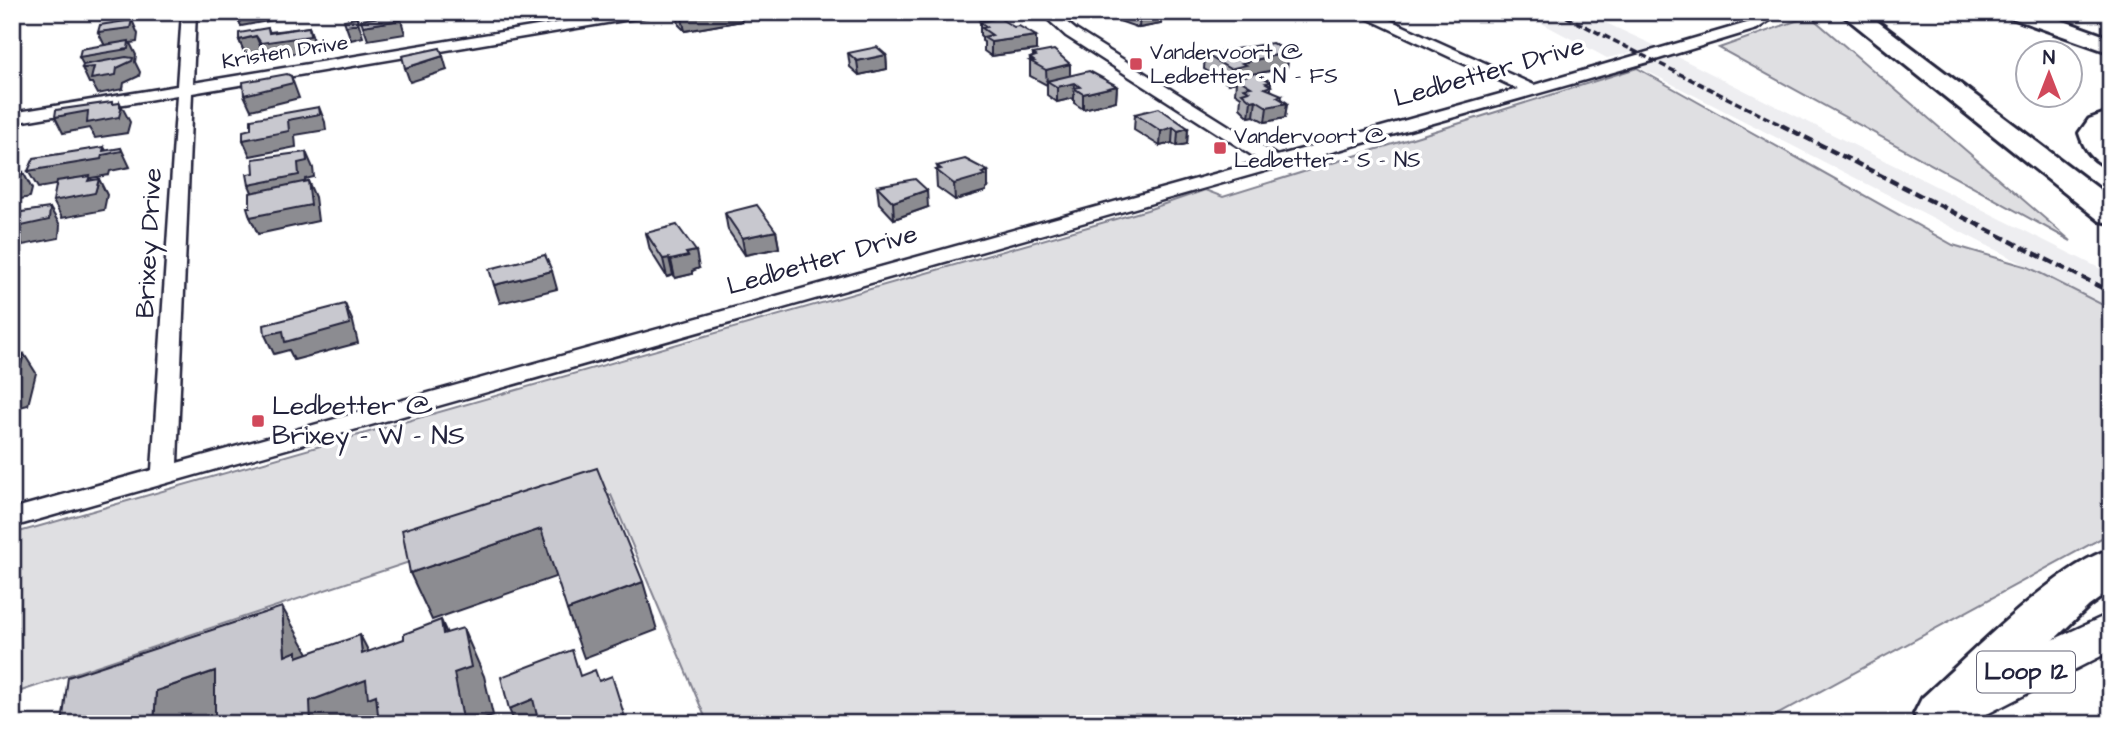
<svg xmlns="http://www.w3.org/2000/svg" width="2123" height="736" viewBox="0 0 2123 736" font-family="'Architects Daughter',sans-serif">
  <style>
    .built { fill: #eeeef1 }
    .green { fill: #dfdfe2; stroke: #80808e; stroke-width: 2 }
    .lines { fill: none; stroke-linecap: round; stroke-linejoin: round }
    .street-casing { stroke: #22223b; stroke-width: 5 }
    .primary-casing { stroke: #22223b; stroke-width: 5 }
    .highway-casing { stroke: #22223b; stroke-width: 6 }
    .street { fill: #fff; fill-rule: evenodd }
    .primary { fill: #fff; fill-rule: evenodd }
    .highway { fill: #fff; fill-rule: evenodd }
    .rail-far2 { stroke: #22223b; stroke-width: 3.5; stroke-dasharray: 7 3.5; stroke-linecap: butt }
    .rail-far1 { stroke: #22223b; stroke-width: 4.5; stroke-dasharray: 9 4.5; stroke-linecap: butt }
    .rail { stroke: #22223b; stroke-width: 5; stroke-dasharray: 10 5; stroke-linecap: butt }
    .wall { fill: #acacb2; stroke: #22223b; stroke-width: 2 }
    .shaded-wall { fill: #8c8c91; stroke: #22223b; stroke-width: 2 }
    .building { fill: #c8c8cf; stroke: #22223b; stroke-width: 2 }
    .poi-dot { fill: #d1495b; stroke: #fff; stroke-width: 2.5 }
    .labels { text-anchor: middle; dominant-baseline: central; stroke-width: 7; stroke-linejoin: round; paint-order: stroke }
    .far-street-label { font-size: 21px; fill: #22223b; stroke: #fff }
    .far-poi-label { font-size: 21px; fill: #22223b; stroke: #fff; text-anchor: start }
    .shield { fill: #fff; stroke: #646476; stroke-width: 2 }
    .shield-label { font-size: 24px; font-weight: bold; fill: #22223b }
    .street-label { font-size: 26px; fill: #22223b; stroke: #fff }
    .poi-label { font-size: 26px; fill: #22223b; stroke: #fff; text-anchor: start }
  </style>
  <rect width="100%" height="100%" fill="#fff"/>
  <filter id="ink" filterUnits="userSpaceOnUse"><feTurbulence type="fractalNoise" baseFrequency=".0143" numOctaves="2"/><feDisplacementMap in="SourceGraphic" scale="14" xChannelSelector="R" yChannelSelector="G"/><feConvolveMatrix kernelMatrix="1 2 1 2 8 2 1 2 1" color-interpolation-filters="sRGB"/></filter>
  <g filter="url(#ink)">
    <g class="built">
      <path d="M1521 12H1582L1658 47 1607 58Z"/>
      <path d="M1668 52 2111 274V309L1633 64Z"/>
    </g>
    <g class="green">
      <path d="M1810 16 2071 241 1719 48Z"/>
      <path d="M1637 68 1953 245 2028 267 2111 309V533L1760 724H708L611 495 12 694V534L1147 210 1205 190 1223 197Z"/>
    </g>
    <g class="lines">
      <g class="street-casing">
        <path id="street" d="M182 12H196L193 83 622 12H654L648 16 192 93 177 463 1261 161 1066 36 1040 12H1054L1076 30 1277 156 1518 89 1354 12H1372L1534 85 1747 23 1766 12H1782L1757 29 1652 61 12 527V509L152 470 177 95 12 123V113L177 86Z"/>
      </g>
      <g class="primary-casing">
        <path id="primary" d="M2111 613V651L1989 713 1972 719 1955 713 1948 699 1955 685Z"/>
      </g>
      <g class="highway-casing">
        <g id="highway">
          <path d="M1839 12H1865L2111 198V223L2100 221Z"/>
          <path d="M2006 12H2039L2111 38V53L2009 17Z"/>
          <path d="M2111 111V130L2107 133 2111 142V167C2094 163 2084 149 2079 133L2089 119Z"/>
          <path d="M2111 549V590L2089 606 1966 724H1919L1914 714 1922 698C1968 657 2055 566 2111 549Z"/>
        </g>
      </g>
      <use href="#street" class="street"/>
      <use href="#primary" class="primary"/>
      <use href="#highway" class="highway"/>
      <path class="rail-far2" d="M1557 12 1785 127"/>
      <path class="rail-far1" d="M1781 125 2099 286"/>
      <path class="rail" d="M2095 284 2111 292"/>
    </g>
    <g class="wall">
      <path d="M677 12 742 21 685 31 679 25Z"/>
      <path d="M968 12H998V17L991 19 1036 50 991 56 984 51V42L982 41V37L980 35V22L981 21Z"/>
      <path d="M1104 12H1162L1161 24 1139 28 1111 18Z"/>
      <path d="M309 27 314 41 316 50 267 57 262 50 245 54 239 40 270 32Z"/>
      <path d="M1289 52 1287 67 1257 74 1271 82V90L1287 103 1285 118 1265 122 1254 116 1249 117 1240 108 1241 97 1235 93 1236 82 1228 84 1204 69 1205 54Z"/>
      <path d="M848 53 886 55 887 69 859 75 850 67Z"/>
      <path d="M1033 54 1070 64V76L1117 86 1116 101 1083 109 1074 103V98L1057 102 1047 95V85L1030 76V58L1033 57Z"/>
      <path d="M1135 114 1188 128 1187 144 1177 146 1172 143 1160 146 1134 130Z"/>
      <path d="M937 166 988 187 986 188V191L955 200 937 187 936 170H938Z"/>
      <path d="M877 186 928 207 894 219 879 203Z"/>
      <path d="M725 213 776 231 779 248 745 255 728 230Z"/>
      <path d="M646 233 699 268 692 271V274L675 278 673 275 667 277 650 250Z"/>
    </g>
    <g class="shaded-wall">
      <path d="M235 12H294L274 15V20L241 26Z"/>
      <path d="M712 12H740L742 21 685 31 682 18Z"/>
      <path d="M982 12H998V17L983 22Z"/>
      <path d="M1151 12H1162L1161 24 1139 28 1140 14Z"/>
      <path d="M357 18 363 37 351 40 346 26Z"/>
      <path d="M132 20 138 34 137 42 130 43 136 55 135 62 140 72 139 76 124 83 123 89 98 94 92 83H89L82 68H85L79 57 105 46 98 32Z"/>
      <path d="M401 20 405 34 368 40 363 26Z"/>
      <path d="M309 27 314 41 316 50 267 57 261 43 269 33 268 28 273 41Z"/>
      <path d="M256 36 262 50 245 54 239 40Z"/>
      <path d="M1036 36V50L991 56V42Z"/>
      <path d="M1289 52 1287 67 1236 78V82L1228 84 1230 69 1242 63Z"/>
      <path d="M886 55 887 69 859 75 857 61Z"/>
      <path d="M443 56 447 70 410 82 405 68Z"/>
      <path d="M1070 64V79L1047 81V85L1046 70Z"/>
      <path d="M291 76 299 98 251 110 244 95Z"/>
      <path d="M1075 83 1074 98 1057 102V87Z"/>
      <path d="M1117 86 1116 101 1083 109V94Z"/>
      <path d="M1282 95 1281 104 1287 103 1285 118 1265 122 1267 107 1277 97Z"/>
      <path d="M1256 100 1254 116 1249 117 1251 101Z"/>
      <path d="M112 102 119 116 120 103 130 122 127 133 95 138 89 128 63 133 55 117 112 104Z"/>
      <path d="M319 107 325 122 326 130 295 135 296 147 250 156 243 140Z"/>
      <path d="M1173 127 1172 143 1160 146 1161 131Z"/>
      <path d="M1188 128 1187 144 1177 146 1178 131Z"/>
      <path d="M104 147 108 154 121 148 130 167 110 171 109 175 91 178 96 189 99 179 107 195 104 210 62 218 53 201 88 181 89 179 38 188 28 171 103 151Z"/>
      <path d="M306 152 313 168 314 177 305 179 306 192 256 202 249 185 298 163Z"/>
      <path d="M988 171V187L986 188V191L955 200 954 184Z"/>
      <path d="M23 172 32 189 30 197 12 201V183Z"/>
      <path d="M308 181 315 197 318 221 258 234 250 217Z"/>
      <path d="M927 190 928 207 894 219 893 202Z"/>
      <path d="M50 208 60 225 59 238 23 245 13 228Z"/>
      <path d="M776 231 779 248 745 255 742 238Z"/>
      <path d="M696 251 699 268 692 271V274L675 278 671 260 686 253Z"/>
      <path d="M669 258 673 275 667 277 663 259Z"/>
      <path d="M552 271 557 289 500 303 494 285Z"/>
      <path d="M345 304 353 322 358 343 294 360 289 350 274 354 265 335Z"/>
      <path d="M24 354 36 373 28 405 12 409V386Z"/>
      <path d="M541 529 558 576 432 620 410 573Z"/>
      <path d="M643 582 657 630 584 658 567 610Z"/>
      <path d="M282 607 309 655 366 680 376 695 391 724H311L285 656Z"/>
      <path d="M441 620 463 670V628L484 676 493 715 476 721 477 724H464Z"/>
      <path d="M360 635 385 683 362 654Z"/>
      <path d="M215 671 235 724H154L156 691Z"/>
      <path d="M533 699 543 724H515L509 709Z"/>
    </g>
    <g class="building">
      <path d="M677 12H712L682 18Z"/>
      <path d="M1134 12H1151L1140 14Z"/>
      <path d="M399 14 401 20 363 26 361 20Z"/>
      <path d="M357 18 358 24 346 26 344 20Z"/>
      <path d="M999 18 1014 27 1019 26 1036 36 991 42 983 37 992 35 982 28 987 27 980 22Z"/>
      <path d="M132 20 130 28 98 32 100 25Z"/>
      <path d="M309 27 310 36 261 43 256 36 239 40V33L268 28 269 33Z"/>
      <path d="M129 41 128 49 79 57 81 49Z"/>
      <path d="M1272 43 1289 52 1242 63 1246 65 1230 69 1205 54Z"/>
      <path d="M877 47 886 55 857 61 848 53Z"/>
      <path d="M440 48 443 56 405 68 402 56Z"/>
      <path d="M1054 50 1070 64 1046 70 1030 61H1034L1030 58 1036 56 1033 54Z"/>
      <path d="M126 57 133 58 132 61 117 68 116 75 91 79 94 67 82 68 83 65Z"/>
      <path d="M1089 71 1117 86 1083 94 1074 88 1080 87 1075 83 1057 87 1047 81Z"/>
      <path d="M1256 73 1271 82 1266 83 1271 86 1265 88 1282 95 1277 97 1287 103 1267 107 1256 100 1251 101 1242 93 1249 91 1244 88 1251 87 1236 78Z"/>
      <path d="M287 74 291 76 293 83 244 95 243 82Z"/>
      <path d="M112 102V104L120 103V107L122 106 119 117 87 123 88 111 55 117 56 110Z"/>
      <path d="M319 107 320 114 288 120 289 131 243 140V131L251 129V119Z"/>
      <path d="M1159 108 1188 128 1178 131 1173 127 1161 131 1135 114Z"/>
      <path d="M104 147 103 151 121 148 122 151 102 155 101 159 28 171 34 158Z"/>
      <path d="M306 152 307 161 298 163 299 175 249 185 247 174 254 173 253 159Z"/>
      <path d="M965 159 988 171 982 173 985 175 954 184 936 170 941 169 937 166Z"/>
      <path d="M23 172 20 181 12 183V174Z"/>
      <path d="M90 176 88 181 99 179 95 193 53 201 57 181Z"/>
      <path d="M915 179 927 190 893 202 877 186Z"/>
      <path d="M308 181 311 205 250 217 247 207H250V193Z"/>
      <path d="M757 205 776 231 742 238 725 213Z"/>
      <path d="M50 208 49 220 13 228 15 213Z"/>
      <path d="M677 225 696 251 686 253 688 256 671 260 669 258 663 259 646 233Z"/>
      <path d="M545 255 552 271 494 285 489 269Z"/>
      <path d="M345 304 350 324 285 342 283 331 265 335 264 325Z"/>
      <path d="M24 354 16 385 12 386V357Z"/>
      <path d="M597 468 643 582 567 610 541 529 410 573 402 530Z"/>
      <path d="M282 607 285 656 297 651V657L360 635 362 654 404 639V634L441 620 443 634 463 628 471 667 454 673 464 724H379L376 695 368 698 366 680 310 701 311 724H215V671L156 691 154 724H62L68 677Z"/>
      <path d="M572 650 580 676 595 670 599 681 612 676 627 724H539L533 699 509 709 501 677Z"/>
    </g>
  </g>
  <g class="poi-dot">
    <rect x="1129" y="57" width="14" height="14" rx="3.5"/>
    <rect x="1213" y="141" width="14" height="14" rx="3.5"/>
    <rect x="251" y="414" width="14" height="14" rx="3.5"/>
  </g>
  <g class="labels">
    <g class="far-street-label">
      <text transform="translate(285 52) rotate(-9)">Kristen Drive</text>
    </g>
    <g class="far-poi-label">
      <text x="1150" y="52">Vandervoort @<tspan x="1150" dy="24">Ledbetter - N - FS</tspan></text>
      <text x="1234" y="136">Vandervoort @<tspan x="1234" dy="24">Ledbetter - S - NS</tspan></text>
    </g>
    <rect class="shield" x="1977" y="651.5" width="98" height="41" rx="5"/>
    <g class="shield-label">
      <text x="2026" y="672">Loop 12</text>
    </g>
    <g class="street-label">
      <text transform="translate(1489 72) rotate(-16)">Ledbetter Drive</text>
      <text transform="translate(149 243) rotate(-87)">Brixey Drive</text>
      <text transform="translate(822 260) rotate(-16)">Ledbetter Drive</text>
    </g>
    <g class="poi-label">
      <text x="272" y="406">Ledbetter @<tspan x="272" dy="30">Brixey - W - NS</tspan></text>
    </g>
  </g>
  <rect width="2123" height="736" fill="none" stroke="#fff" stroke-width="42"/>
  <rect x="21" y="21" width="2081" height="694" fill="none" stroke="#22223b" stroke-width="2.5" filter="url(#ink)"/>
  <g transform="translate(2049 74)"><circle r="33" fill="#ffffff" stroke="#a7a7b1" stroke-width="2"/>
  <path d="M0-5L12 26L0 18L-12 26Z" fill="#d1495b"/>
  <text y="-10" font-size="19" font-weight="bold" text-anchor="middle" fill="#22223b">N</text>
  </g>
</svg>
